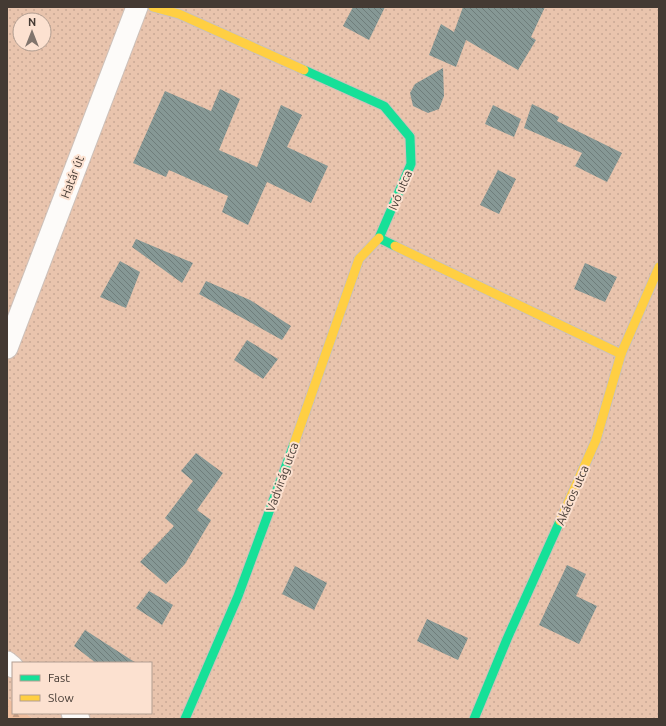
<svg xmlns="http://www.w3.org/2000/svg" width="666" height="726" viewBox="0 0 666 726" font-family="Ubuntu,sans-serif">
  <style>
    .forest { fill: url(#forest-firs) }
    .garden { fill: url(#garden-dots); fill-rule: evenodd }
    .building { fill: url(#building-back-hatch) }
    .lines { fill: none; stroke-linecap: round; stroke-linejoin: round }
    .street-casing { stroke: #cdc1ba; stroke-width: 23 }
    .fast-casing { stroke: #cdc1ba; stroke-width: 11 }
    .slow-casing { stroke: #cdc1ba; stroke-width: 11 }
    .street { stroke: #fdfbf9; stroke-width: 21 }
    .fast { stroke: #16e098; stroke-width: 9 }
    .slow { stroke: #ffcf43; stroke-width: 9 }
    .labels { text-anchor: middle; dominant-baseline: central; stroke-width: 4; stroke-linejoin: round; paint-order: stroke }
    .street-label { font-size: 12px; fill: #443a33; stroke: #fce1d0 }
  </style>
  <defs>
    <pattern id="forest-firs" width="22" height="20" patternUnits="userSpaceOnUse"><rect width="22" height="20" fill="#f0be9e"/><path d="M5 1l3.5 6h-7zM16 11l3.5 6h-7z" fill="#c49b81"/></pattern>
    <pattern id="garden-dots" width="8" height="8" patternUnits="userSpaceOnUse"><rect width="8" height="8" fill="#e9c4ad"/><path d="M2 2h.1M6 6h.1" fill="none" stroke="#c9a995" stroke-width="1.8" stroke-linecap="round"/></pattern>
    <pattern id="building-back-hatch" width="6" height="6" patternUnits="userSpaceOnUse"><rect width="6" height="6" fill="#869895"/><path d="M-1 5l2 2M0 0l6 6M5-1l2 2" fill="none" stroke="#6f7d7a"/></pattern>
  </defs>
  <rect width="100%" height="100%" fill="#f2e3da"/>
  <path class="forest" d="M7 698 13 702V713H26L33 719H7Z"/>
  <path class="garden" d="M7 7H659V719H33L26 713H151V663H13V702L7 698ZM20 20H44V44H20Z"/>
  <g class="building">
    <path d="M353 7H385L369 40 343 26Z"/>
    <path d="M463 7H545L531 37 536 40 518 70 466 40 456 67 429 55 441 24 454 32Z"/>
    <path d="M443 68 444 96 439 109 428 113 413 106 410 93 415 84Z"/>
    <path d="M220 89 240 99 219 150 257 167 281 105 302 115 287 147 328 166 311 203 267 182 248 225 222 212 228 196 169 170 166 177 133 163 165 91 211 111Z"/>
    <path d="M532 104 559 117 557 121 622 153 607 182 575 166 582 153 524 128Z"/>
    <path d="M493 105 521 119 514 137 485 124Z"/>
    <path d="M498 170 516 179 499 214 480 205Z"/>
    <path d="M136 239 193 263 182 283 132 247Z"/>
    <path d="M120 261 140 272 126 308 100 297Z"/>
    <path d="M585 263 617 277 605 302 574 289Z"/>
    <path d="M206 281 250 300 291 326 282 340 199 294Z"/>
    <path d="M247 340 278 359 263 379 234 360Z"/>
    <path d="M196 453 223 473 197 510 211 520 185 564 166 584 140 562 174 526 165 518 193 481 181 471Z"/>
    <path d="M567 565 586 574 576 596 597 606 579 644 539 625Z"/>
    <path d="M295 566 327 583 314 610 282 594Z"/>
    <path d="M149 591 173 605 162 625 136 608Z"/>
    <path d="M427 619 468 638 458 660 417 641Z"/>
    <path d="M85 630 136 663H96L74 646Z"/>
  </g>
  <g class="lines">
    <g class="street-casing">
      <g id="street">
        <path d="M7 348 137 7"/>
        <path d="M7 662 13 667"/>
        <path d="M72 713 79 719"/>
      </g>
    </g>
    <g class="fast-casing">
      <g id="fast">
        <path d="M304 70 384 106 410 137 411 164 379 238 395 246"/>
        <path d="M185 719 238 596 294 444"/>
        <path d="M474 719 507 639 560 521"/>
      </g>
    </g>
    <g class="slow-casing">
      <g id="slow">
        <path d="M153 7 179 14 304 70"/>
        <path d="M395 246 621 354"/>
        <path d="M294 444 359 259 379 238"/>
        <path d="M560 521 596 440 621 354 659 267"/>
      </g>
    </g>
    <use href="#street" class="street"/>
    <use href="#fast" class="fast"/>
    <use href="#slow" class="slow"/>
  </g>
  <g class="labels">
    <g class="street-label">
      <text transform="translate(72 177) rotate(-69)">Határ út</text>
      <text transform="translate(400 190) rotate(-67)">Ivó utca</text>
      <text transform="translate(282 477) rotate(-70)">Vadvirág utca</text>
      <text transform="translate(572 495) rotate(-66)">Akácos utca</text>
    </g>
  </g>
  <rect width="666" height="726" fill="none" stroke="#443a33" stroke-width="16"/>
  <rect x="12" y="662" width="140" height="52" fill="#fce1d0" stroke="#b29e91"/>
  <rect x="20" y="675" width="20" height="6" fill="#16e098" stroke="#b29e91"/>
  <text x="48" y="682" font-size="12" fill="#443a33">Fast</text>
  <rect x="20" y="695" width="20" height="6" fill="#ffcf43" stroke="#b29e91"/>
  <text x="48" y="702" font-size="12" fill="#443a33">Slow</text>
  <g transform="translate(32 32)"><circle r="19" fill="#fce1d0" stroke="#b29e91"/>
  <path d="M0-3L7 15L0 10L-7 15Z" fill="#81756d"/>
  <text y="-6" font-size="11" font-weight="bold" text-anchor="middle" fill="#443a33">N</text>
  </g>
</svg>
